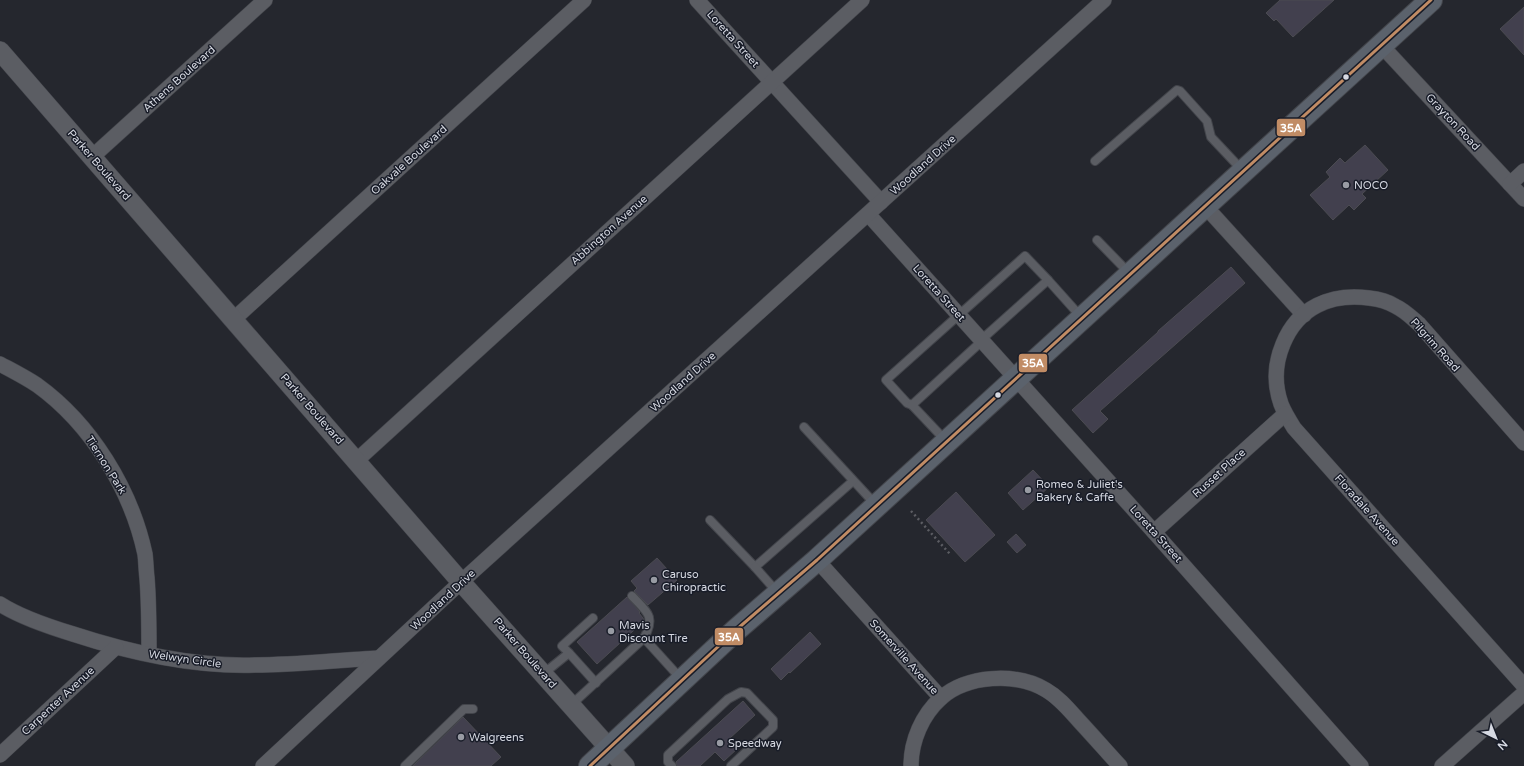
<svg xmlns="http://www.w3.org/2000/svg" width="1524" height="766" viewBox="0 0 1524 766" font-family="'Varela Round',sans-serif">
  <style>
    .building { fill: #42404e; stroke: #4b4b51 }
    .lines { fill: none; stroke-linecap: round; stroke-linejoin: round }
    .service-casing { stroke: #43454b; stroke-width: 10 }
    .minor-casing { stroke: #43454b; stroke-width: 16 }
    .tertiary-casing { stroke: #43454b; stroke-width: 20 }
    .primary-casing { stroke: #43454b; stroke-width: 24 }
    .path { stroke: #5c5d63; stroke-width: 2.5; stroke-dasharray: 2 3; stroke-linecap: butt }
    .service { stroke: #5b5d63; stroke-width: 8 }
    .minor { stroke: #5b5d63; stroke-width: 15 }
    .tertiary { stroke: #5b5d63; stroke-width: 19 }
    .primary { stroke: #5b626c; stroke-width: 22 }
    .bus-1-casing { stroke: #181c28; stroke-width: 6 }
    .bus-1 { stroke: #c18c65; stroke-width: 3 }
    .bus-dot { fill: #d6d9e2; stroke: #181c28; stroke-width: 1.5 }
    .poi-dot { fill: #989ba3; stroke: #181c28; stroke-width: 1.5 }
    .labels { text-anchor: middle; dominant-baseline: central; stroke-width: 3; stroke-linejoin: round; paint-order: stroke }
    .street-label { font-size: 11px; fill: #d6d9e2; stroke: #181c28 }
    .poi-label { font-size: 11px; fill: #d6d9e2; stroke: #181c28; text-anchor: start }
    .line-badge { stroke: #181c28; stroke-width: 1.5 }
    .badge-label { font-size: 11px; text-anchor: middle; font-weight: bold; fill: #fff }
  </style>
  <rect width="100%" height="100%" fill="#25272e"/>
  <g class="building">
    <path d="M1280 0H1334L1293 37 1276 19 1274 21 1266 13Z"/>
    <path d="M1524 7V55L1500 29Z"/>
    <path d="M1365 145 1388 170 1362 194 1366 198 1354 210 1349 205 1333 220 1310 195 1330 177 1326 172 1340 158 1345 163Z"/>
    <path d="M1231 267 1245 283 1100 411 1108 419 1093 433 1072 410 1158 332V331Z"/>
    <path d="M1033 470 1049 487 1023 510 1008 493Z"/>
    <path d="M956 492 995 535 965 562 926 520Z"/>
    <path d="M1016 534 1026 545 1017 553 1007 542Z"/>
    <path d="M657 558 677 580 648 605 634 591 637 588 631 581Z"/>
    <path d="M627 597 640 612 639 613 643 618 644 621 597 664 577 642Z"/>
    <path d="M810 632 821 644 790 673 789 672 781 680 771 669Z"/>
    <path d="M743 701 755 715 729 739 738 748 724 761 715 752 700 766H677L676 762Z"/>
    <path d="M463 717 501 757 491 766H413Z"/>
  </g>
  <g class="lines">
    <g class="service-casing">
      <g id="service">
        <path d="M1095 161 1177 90 1180 91 1207 121 1211 137 1243 171"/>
        <path d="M1097 240 1130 274"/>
        <path d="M981 340 1048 280 1082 318"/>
        <path d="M912 405 907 403 886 380 1025 256 1048 280"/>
        <path d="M804 427 876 505"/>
        <path d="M946 441 912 405 982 341"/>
        <path d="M710 520 755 567 853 481"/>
        <path d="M755 567 777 592"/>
        <path d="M632 596C647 612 656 616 644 638"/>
        <path d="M569 653 562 646 593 618"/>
        <path d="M543 674 569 653 596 683"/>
        <path d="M571 705 644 638 682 680"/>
        <path d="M405 766 464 709H473"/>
        <path d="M672 766 668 762V755L728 699 741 692 747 693 773 720V727L731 766"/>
      </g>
    </g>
    <g class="minor-casing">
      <g id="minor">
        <path d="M697 0 881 202"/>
        <path d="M1381 45 1524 199"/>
        <path d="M92 157 265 0"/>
        <path d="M1510 184 1524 171"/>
        <path d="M1205 206 1304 315"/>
        <path d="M868 214 1154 532 1361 766"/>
        <path d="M234 319 584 0"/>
        <path d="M0 364C13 371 25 377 37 385 91 424 131 489 145 554 146 562 146 570 147 578 149 603 149 629 149 654"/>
        <path d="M1524 443 1419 324C1411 317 1404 310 1395 306 1387 301 1378 299 1369 298 1331 293 1298 307 1283 344 1275 363 1274 384 1281 404 1284 412 1289 420 1294 428L1524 686"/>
        <path d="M356 461 862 0"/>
        <path d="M1154 532 1285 414"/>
        <path d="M817 560 941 698"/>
        <path d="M0 604C20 617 50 627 73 634 131 653 194 667 255 665 296 665 338 660 379 658"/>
        <path d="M0 755 116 647"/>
        <path d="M263 766 461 582 1104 0"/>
        <path d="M911 766C911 741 922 715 941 698 967 675 1016 672 1046 690 1060 698 1070 711 1081 723 1094 737 1107 752 1120 766"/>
        <path d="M1442 766 1524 693"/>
      </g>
    </g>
    <g class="tertiary-casing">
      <path id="tertiary" d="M0 51 461 582 625 766"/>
    </g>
    <g class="primary-casing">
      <path id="primary" d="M590 766 736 630 817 560 1431 0"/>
    </g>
    <path class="path" d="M911 511 950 554"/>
    <use href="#service" class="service"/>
    <use href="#minor" class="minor"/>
    <use href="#tertiary" class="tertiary"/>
    <use href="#primary" class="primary"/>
    <g class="bus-1-casing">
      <path id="bus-1" d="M590 766 736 630 817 560 1431 0"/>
    </g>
    <use href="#bus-1" class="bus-1"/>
  </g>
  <g class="bus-dot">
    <circle cx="1346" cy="77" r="3.5"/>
    <circle cx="998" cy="395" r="3.5"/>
  </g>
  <g class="poi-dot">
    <circle cx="1346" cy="185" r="4"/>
    <circle cx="1028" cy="490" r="4"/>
    <circle cx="654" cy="580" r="4"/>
    <circle cx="611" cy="631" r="4"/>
    <circle cx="461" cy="737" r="4"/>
    <circle cx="720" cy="743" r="4"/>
  </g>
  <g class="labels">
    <g class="street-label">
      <text transform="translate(733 39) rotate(48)">Loretta Street</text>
      <text transform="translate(179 79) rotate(-42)">Athens Boulevard</text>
      <text transform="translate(1453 122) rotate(47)">Grayton Road</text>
      <text transform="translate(409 160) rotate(-42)">Oakvale Boulevard</text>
      <text transform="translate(99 165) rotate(49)">Parker Boulevard</text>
      <text transform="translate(923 165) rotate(-42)">Woodland Drive</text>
      <text transform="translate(609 230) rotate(-42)">Abbington Avenue</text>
      <text transform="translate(939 293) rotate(48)">Loretta Street</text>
      <text transform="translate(1435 345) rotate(48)">Pilgrim Road</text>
      <text transform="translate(683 382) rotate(-42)">Woodland Drive</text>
      <text transform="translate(312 409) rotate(49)">Parker Boulevard</text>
      <text transform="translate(106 465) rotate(58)">Tiernon Park</text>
      <text transform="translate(1219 473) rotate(-42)">Russet Place</text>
      <text transform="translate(1367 510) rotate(48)">Floradale Avenue</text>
      <text transform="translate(1156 534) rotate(48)">Loretta Street</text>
      <text transform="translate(443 600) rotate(-43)">Woodland Drive</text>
      <text transform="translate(525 653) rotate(49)">Parker Boulevard</text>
      <text transform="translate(904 657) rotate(48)">Somerville Avenue</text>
      <text transform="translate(185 659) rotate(8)">Welwyn Circle</text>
      <text transform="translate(58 701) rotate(-43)">Carpenter Avenue</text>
    </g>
    <g class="poi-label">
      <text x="1354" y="185">NOCO</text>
      <text x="1036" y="484">Romeo &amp; Juliet's<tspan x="1036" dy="13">Bakery &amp; Caffe</tspan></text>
      <text x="662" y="574">Caruso<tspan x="662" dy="13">Chiropractic</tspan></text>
      <text x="619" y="625">Mavis<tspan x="619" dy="13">Discount Tire</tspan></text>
      <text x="469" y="737">Walgreens</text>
      <text x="728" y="743">Speedway</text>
    </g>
  </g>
  <g class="line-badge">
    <rect x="1276" y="118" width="30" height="19" rx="4" fill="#c18c65"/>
    <rect x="1018" y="353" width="30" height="20" rx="4" fill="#c18c65"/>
    <rect x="714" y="627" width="30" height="19" rx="4" fill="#c18c65"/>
  </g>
  <g class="badge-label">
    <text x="1291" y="132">35A</text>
    <text x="1033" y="367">35A</text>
    <text x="729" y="641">35A</text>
  </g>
  <g transform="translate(1496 738) rotate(137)" stroke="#181c28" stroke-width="3" paint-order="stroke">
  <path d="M0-3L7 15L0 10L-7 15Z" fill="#d6d9e2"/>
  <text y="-6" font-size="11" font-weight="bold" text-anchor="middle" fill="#d6d9e2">N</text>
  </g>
</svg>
